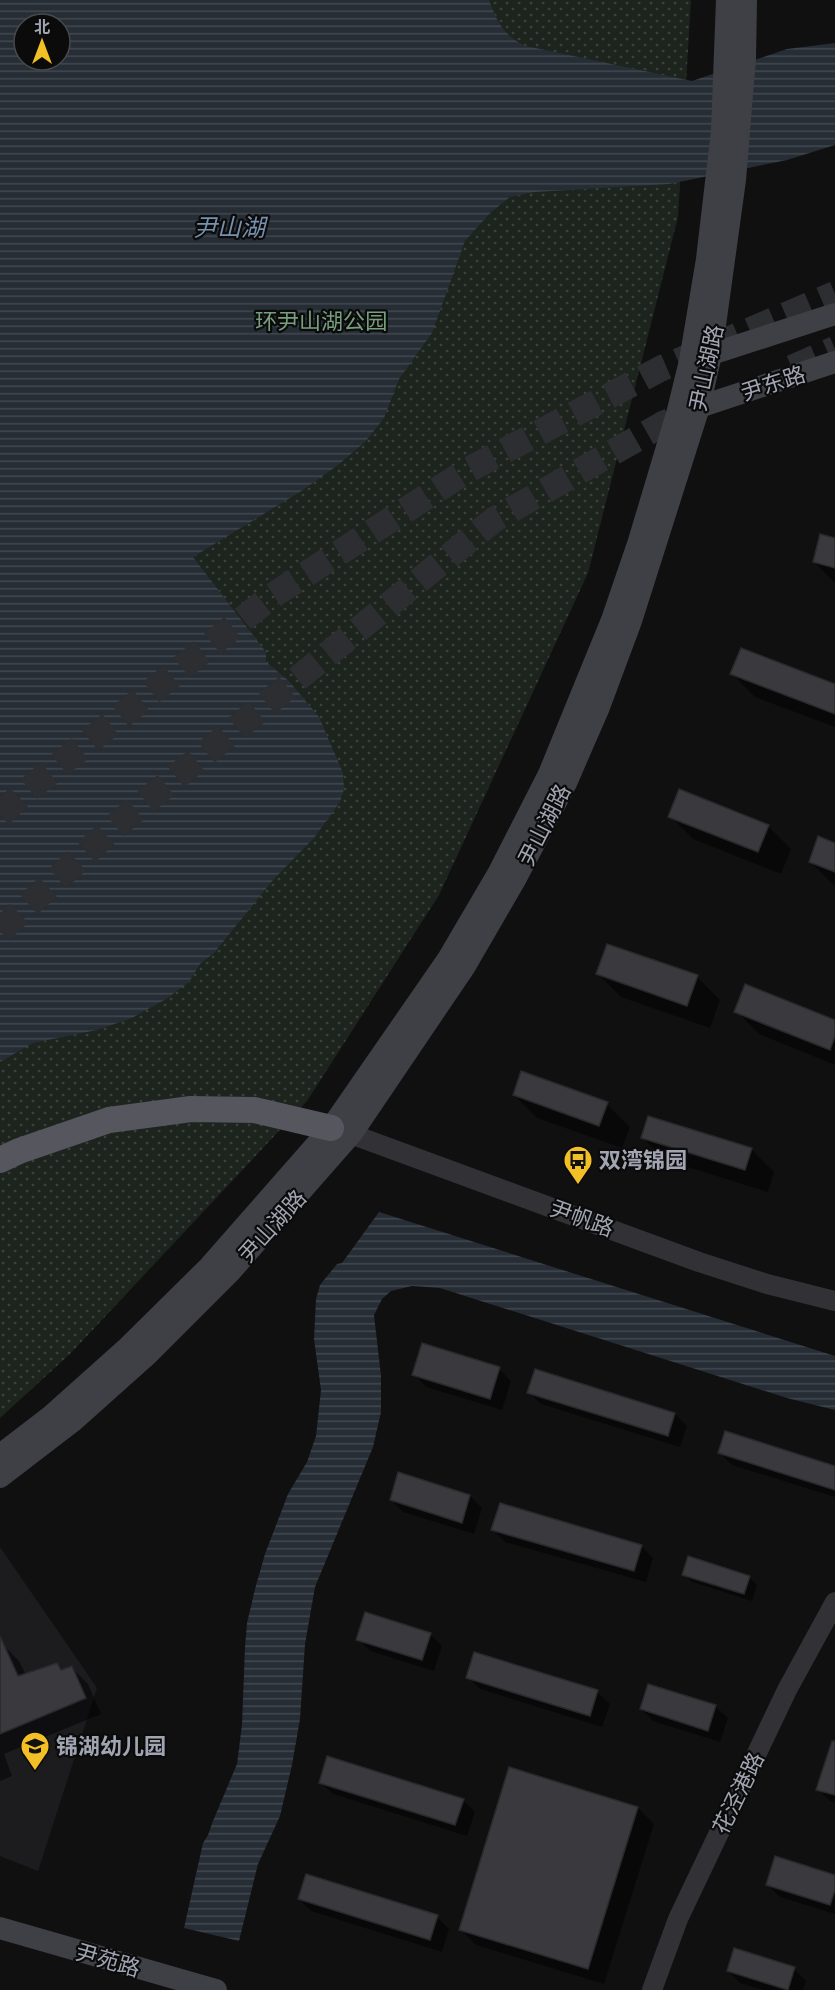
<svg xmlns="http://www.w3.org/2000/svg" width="835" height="1990" viewBox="0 0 835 1990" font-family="Mulish,'Noto Sans SC',sans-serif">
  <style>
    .built { fill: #1c1c1e }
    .park { fill: url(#park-dots); fill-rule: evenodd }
    .water { fill: url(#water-rules); fill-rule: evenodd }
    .shadow { fill: #0007 }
    .building { fill: #3a3a3e; stroke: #2a2a2d; stroke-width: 1.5 }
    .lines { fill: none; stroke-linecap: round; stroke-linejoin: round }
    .trunk-tunnel { stroke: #2d2e31; stroke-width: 26; stroke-dasharray: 26 13; stroke-linecap: butt }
    .tertiary { stroke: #313136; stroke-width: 20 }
    .secondary { stroke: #3f4046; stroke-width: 22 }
    .trunk { stroke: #55565e; stroke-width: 26 }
    .labels { text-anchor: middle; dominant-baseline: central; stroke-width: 4.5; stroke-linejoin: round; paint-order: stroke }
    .park-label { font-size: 22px; fill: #779e7d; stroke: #0b0b0c }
    .street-label { font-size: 22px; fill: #a1a5b2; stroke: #0b0b0c }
    .poi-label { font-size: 22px; font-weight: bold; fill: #a1a5b2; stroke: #0b0b0c; text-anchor: start }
    .water-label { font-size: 24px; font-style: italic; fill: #7790ae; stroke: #0b0b0c }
  </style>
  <defs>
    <pattern id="park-dots" width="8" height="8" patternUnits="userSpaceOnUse" patternTransform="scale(1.5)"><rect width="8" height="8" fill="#1c241d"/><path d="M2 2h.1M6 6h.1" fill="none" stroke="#3a413b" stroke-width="1.8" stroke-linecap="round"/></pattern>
    <pattern id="water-rules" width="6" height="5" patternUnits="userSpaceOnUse" patternTransform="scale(1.5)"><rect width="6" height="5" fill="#262d34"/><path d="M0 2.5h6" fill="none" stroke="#42484f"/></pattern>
  </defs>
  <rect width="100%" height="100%" fill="#101011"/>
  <path class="built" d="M0 1547 97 1688 38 1871 0 1856Z"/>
  <path class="park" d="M0 0H691L678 217 588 573 439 895 307 1101 71 1353 0 1418ZM24 24H60V60H24Z"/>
  <g class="water">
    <path d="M0 0H489C497 22 504 36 526 46L692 81 787 49 835 43V145L787 160 669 184 535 192 510 197 490 213 465 241 432 333 399 379 384 418 366 441 338 465 303 490 193 557 266 652V662L289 681 319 717 343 773 344 789 340 802 314 838 273 880 214 953 200 964 189 982 166 999 132 1018 97 1030 33 1043 0 1062ZM24 24H60V60H24Z"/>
    <path d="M379 1212 835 1356V1410L787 1398 440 1288 412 1286 391 1291 382 1299 374 1315 381 1376V1412L373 1447 315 1587 305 1644 300 1719 292 1765 280 1816 258 1864 239 1941 184 1928 203 1843 208 1835 213 1821 237 1764 242 1725 245 1647 247 1623 255 1589 265 1554 288 1494 307 1462 316 1436 321 1390 314 1339 316 1299 320 1285 337 1264 342 1263Z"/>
  </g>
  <g class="shadow">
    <path d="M835 540V583L814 562Z"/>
    <path d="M732 674 835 686V727L755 697Z"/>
    <path d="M670 816 768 826 791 849 781 874 693 839Z"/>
    <path d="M835 844V886L810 862Z"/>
    <path d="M598 974 697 977 720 1000 710 1028 621 997Z"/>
    <path d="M736 1011 835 1022V1065L759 1034Z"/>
    <path d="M514 1095 607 1104 630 1127 622 1148 537 1118Z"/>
    <path d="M642 1137 751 1149 774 1172 768 1192 665 1160Z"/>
    <path d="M499 1369 511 1381 502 1410 426 1387 414 1374Z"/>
    <path d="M529 1392 675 1414 687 1426 680 1447 541 1404Z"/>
    <path d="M720 1453 835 1468V1497L732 1465Z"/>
    <path d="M470 1496 482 1508 474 1534 403 1512 391 1500Z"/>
    <path d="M493 1530 641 1546 653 1558 646 1582 505 1542Z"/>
    <path d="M684 1574 749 1577 757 1585 752 1601 692 1582Z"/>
    <path d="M430 1634 442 1646 434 1671 370 1651 358 1639Z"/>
    <path d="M3 1645 19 1661 26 1675 57 1665 64 1671 72 1668 88 1684 101 1714 4 1754 12 1776 0 1781V1646Z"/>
    <path d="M468 1677 597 1692 610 1704 602 1727 480 1689Z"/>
    <path d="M715 1706 728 1718 720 1742 653 1721 641 1709Z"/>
    <path d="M835 1763V1803L830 1801 818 1789Z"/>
    <path d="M320 1782 463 1800 475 1812 467 1836 333 1794Z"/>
    <path d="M638 1808 654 1824 604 1984 476 1945 460 1929Z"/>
    <path d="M835 1877V1914L780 1897 768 1885Z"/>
    <path d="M299 1899 437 1917 449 1929 442 1952 311 1911Z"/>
    <path d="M794 1969 806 1981 803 1990H763L740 1983 728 1971Z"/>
  </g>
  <g class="building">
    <path d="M820 534 835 538V568L813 562Z"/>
    <path d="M741 648 835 684V714L730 674Z"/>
    <path d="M679 789 769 825 758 852 668 817Z"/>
    <path d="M818 836 835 843V872L809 862Z"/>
    <path d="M607 944 698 975 687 1006 596 974Z"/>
    <path d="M745 984 835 1020V1036L830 1050 734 1012Z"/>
    <path d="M521 1071 608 1102 599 1126 513 1095Z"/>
    <path d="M648 1116 752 1148 745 1170 641 1138Z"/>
    <path d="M422 1343 500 1367 490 1399 412 1375Z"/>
    <path d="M535 1369 675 1413 668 1436 527 1393Z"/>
    <path d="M725 1431 835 1466V1490L718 1453Z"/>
    <path d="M398 1472 470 1495 462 1523 390 1500Z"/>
    <path d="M500 1503 642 1545 634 1571 491 1530Z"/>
    <path d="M688 1556 750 1576 744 1594 682 1575Z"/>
    <path d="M365 1612 431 1633 422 1660 356 1640Z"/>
    <path d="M0 1636 18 1676 57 1663 61 1670 72 1666 86 1698 0 1734Z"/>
    <path d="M474 1652 598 1690 590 1716 466 1678Z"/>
    <path d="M648 1684 716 1705 708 1731 640 1709Z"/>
    <path d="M832 1741H835V1795L816 1790Z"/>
    <path d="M327 1756 464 1799 455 1825 319 1783Z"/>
    <path d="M509 1767 638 1807 588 1969 459 1930Z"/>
    <path d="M775 1856 835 1875V1890L830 1905 766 1885Z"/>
    <path d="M306 1874 438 1915 430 1940 298 1899Z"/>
    <path d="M734 1948 795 1967 788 1990 727 1971Z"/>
  </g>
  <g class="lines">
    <g class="trunk-tunnel">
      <path d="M792 368 835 349"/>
      <path d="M0 815 20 796 272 596 468 470 662 368 835 294"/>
      <path d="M0 931 114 827 495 519 663 424 693 411"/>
    </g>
    <g class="tertiary">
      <path d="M340 1130 699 1262 767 1284 835 1301"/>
      <path d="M652 1990 678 1919 787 1690 835 1602"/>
    </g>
    <g class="secondary">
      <path d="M699 358 835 314"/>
      <path d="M687 411 835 362"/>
      <path d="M0 1455 51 1416 126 1349 209 1267 331 1128 448 959 499 872 549 774 612 620 639 541 677 414 690 361 707 259 722 131 727 0"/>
      <path d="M0 1477 73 1421 148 1354 230 1272 352 1133 465 966 516 878 566 783 599 707 631 621 699 407 711 354 735 180 745 58 746 0"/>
      <path d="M0 1928 216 1990"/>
    </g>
    <path class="trunk" d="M0 1160 19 1151 109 1120 191 1109 254 1110 331 1128"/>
  </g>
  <defs>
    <g id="bus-pin" transform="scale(1.5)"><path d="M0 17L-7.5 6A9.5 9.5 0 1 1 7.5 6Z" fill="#f2bf27" stroke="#0b0b0c"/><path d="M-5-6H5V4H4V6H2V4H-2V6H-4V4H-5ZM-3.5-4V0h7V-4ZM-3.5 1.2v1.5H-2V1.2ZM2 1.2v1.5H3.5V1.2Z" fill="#111"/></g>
    <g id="school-pin" transform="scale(1.5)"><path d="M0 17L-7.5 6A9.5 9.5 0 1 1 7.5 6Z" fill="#f2bf27" stroke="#0b0b0c"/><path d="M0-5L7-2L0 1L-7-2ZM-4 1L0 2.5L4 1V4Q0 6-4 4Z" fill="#111"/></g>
  </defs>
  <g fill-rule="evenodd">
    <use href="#bus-pin" x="578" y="1160"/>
    <use href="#school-pin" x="35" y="1746"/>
  </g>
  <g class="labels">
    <g class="park-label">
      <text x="321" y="321">环尹山湖公园</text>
    </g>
    <g class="street-label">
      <text transform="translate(706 368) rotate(-78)">尹山湖路</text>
      <text transform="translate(773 383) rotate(-18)">尹东路</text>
      <text transform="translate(544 825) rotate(-63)">尹山湖路</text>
      <text transform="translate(582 1218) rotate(20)">尹帆路</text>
      <text transform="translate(272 1226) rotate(-48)">尹山湖路</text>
      <text transform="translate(738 1793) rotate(-64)">花泾港路</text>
      <text transform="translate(108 1960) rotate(16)">尹苑路</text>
    </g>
    <g class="poi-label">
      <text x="599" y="1160">双湾锦园</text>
      <text x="56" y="1746">锦湖幼儿园</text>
    </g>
    <g class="water-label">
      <text x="229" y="227">尹山湖</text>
    </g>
  </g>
  <g transform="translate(42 42)"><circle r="28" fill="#0b0b0c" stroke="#47494e" stroke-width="1.5"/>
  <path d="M0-4.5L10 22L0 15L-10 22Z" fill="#f2bf27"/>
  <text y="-9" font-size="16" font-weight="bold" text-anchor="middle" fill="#a1a5b2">北</text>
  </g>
</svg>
